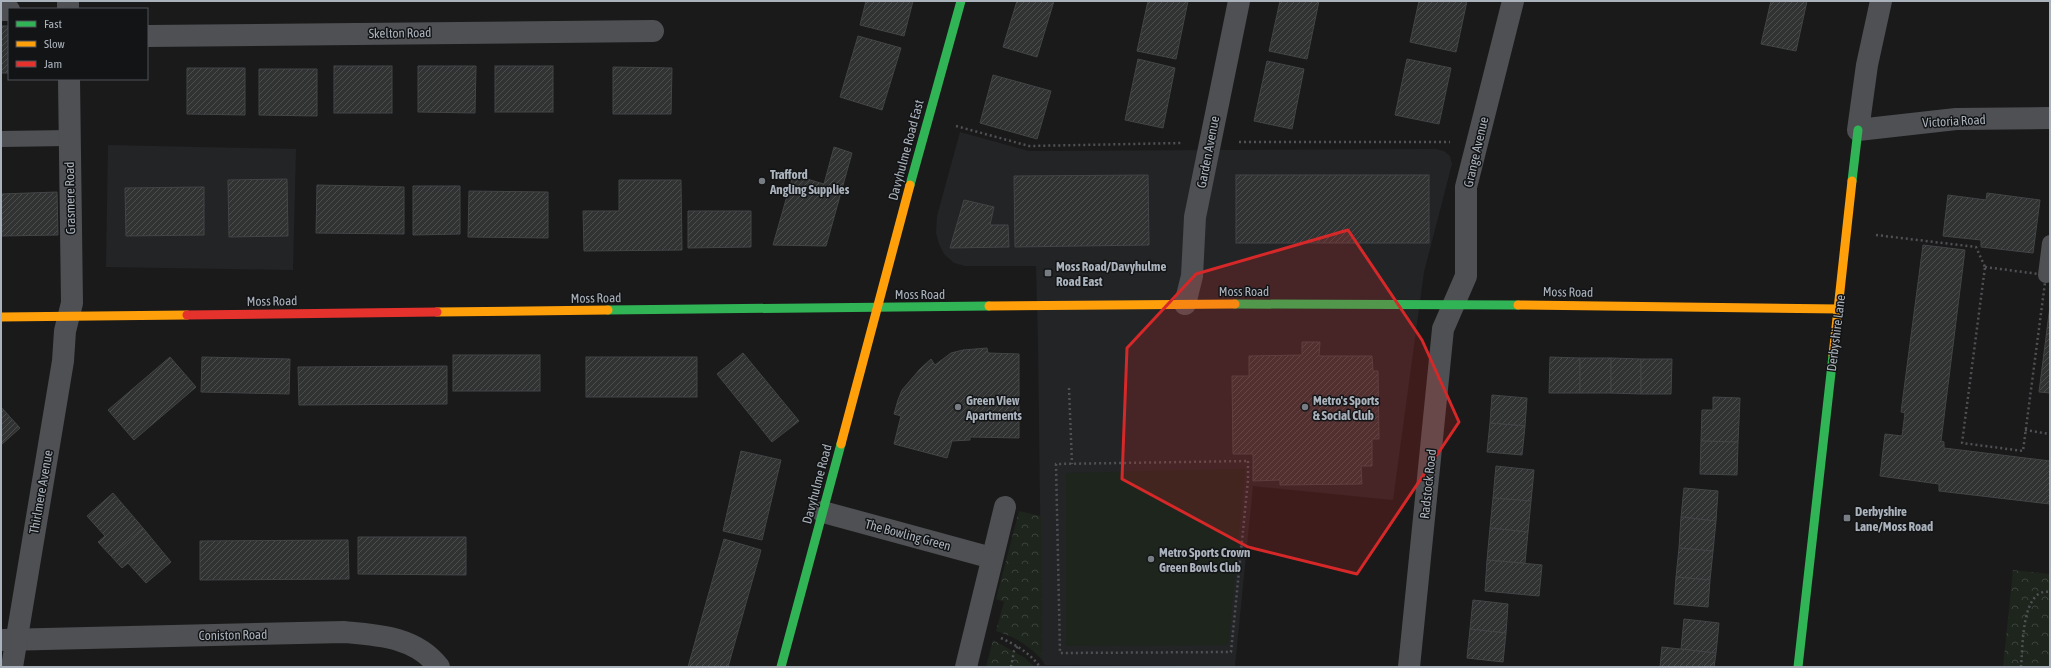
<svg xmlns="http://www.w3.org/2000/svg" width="2051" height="668" viewBox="0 0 2051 668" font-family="'Asap Condensed',sans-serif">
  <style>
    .built { fill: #232426 }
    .park { fill: url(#park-crowns) }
    .pitch { fill: #1d251d }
    .building { fill: url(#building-hatch); stroke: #424446 }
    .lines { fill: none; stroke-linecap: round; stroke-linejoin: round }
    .path { stroke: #505155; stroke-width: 2.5; stroke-dasharray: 2 3; stroke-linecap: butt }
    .lane { stroke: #4e5053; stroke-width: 16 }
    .street { stroke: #4e5053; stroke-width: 22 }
    .fast { stroke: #30b455; stroke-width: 9 }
    .slow { stroke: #ff9f0a; stroke-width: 9 }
    .jam { stroke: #e5322d; stroke-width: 9 }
    .marked { fill: #d62828; fill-opacity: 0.2; stroke: #d62828; stroke-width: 3; stroke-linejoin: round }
    .poi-dot { fill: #787d83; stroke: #131416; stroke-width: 1.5 }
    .labels { text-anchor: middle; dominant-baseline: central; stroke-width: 3; stroke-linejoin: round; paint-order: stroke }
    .street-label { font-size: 13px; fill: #aab2bc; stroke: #131416 }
    .poi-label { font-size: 13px; font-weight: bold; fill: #aab2bc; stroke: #131416; text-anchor: start }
  </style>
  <defs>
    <pattern id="park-crowns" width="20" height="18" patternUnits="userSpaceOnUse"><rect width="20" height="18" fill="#1d251d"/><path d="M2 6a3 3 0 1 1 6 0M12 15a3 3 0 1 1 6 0" fill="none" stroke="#3b423c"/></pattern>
    <pattern id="building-hatch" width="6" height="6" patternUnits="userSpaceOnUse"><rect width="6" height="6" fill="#313232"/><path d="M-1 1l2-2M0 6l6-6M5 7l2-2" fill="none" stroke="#4c4d4e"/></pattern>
  </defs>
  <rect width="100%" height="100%" fill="#1a1a1a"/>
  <g class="built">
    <path d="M960 132 1029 151 1436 149 1444 151 1450 156 1452 164 1424 272 1393 500 1253 486 1235 666 1045 665 1042 660 1038 345 1036 266H965L954 263 944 254 939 244 936 233 937 216Z"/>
    <path d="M108 145 296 149 293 270 106 267Z"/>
  </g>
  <g class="park">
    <path d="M1019 511 1041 516 1042 660C1029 645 1015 637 996 631L1004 602 996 599Z"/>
    <path d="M2013 570 2050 574V667H2003Z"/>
    <path d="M993 640 1025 658 1035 667H986Z"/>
  </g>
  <path class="pitch" d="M1245 469 1228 645 1066 646V473Z"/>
  <g class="building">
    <path d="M866 1H913L904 36 860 25Z"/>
    <path d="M1017 1H1054L1037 57 1003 47Z"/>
    <path d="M1148 1H1188L1176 59 1137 51Z"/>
    <path d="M1280 1H1319L1307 59 1269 51Z"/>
    <path d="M1419 1H1467L1456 52 1410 42Z"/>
    <path d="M1771 1H1807L1796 51 1761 44Z"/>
    <rect x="1" y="26" width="8" height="47"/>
    <path d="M858 36 901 48 882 110 840 97Z"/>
    <path d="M1138 59 1175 68 1163 128 1125 120Z"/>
    <path d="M1407 59 1451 68 1439 124 1395 115Z"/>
    <path d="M1267 61 1304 69 1292 129 1254 121Z"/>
    <rect x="334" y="66" width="58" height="47"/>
    <path d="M418 66H476L475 113 418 112Z"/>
    <rect x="495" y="66" width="58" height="46"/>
    <path d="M613 67 672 68 671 114H613Z"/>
    <path d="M187 68H245V115L187 114Z"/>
    <path d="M259 69H317V116L259 115Z"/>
    <path d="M993 75 1051 91 1037 139 980 123Z"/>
    <path d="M834 147 852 153 826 246 773 245 793 175 824 184Z"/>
    <path d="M1148 175 1149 245 1015 247 1014 176Z"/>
    <rect x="1236" y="175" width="193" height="68"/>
    <path d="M287 179 288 236 229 237 228 180Z"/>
    <path d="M619 180H681L682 250 584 251 583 211H619Z"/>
    <path d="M317 185 404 187V234L316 233Z"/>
    <path d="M413 186H460V234L413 235Z"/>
    <path d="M204 187V235L126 236 125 188Z"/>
    <path d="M469 191 548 192V238L468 237Z"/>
    <path d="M57 192 58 235 1 236V194Z"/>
    <path d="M1987 193 2040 200 2033 253 1981 247V240L1943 236 1948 195 1986 200Z"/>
    <path d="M964 200 994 207 990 225H1008L1009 247 950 248Z"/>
    <path d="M688 211H751V247L688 248Z"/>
    <path d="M1923 245 1965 250 1941 441 1944 442V448L2050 461V504L1939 491V484L1880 476 1885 434 1902 436 1905 413 1901 412Z"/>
    <path d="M2050 306V393L2039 392Z"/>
    <path d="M1302 342H1320L1319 356H1372L1373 371H1378L1379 439H1372V466H1361L1362 484 1280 485V480L1253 481V454H1233L1232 376H1249V356L1302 355Z"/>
    <path d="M987 348 988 353 1019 354V438L970 437V440L952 441 947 458 894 444 901 416 894 414 898 400 902 390 920 369 931 359 935 365 951 353 963 350Z"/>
    <path d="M743 353 799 421 772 442 717 374Z"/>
    <rect x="453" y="355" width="87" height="36"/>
    <path d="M170 357 196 387 134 440 108 410Z"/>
    <path d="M202 357 290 359 289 394 201 392Z"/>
    <rect x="586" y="357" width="111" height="40"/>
    <path d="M1550 357 1580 358V393H1549Z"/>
    <rect x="1580" y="358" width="31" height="35"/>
    <path d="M1611 358 1641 359V394L1611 393Z"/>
    <path d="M1641 359H1672L1671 394H1641Z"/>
    <path d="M447 366V404L299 405 298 367Z"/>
    <path d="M1492 395 1527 398 1525 426 1490 423Z"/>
    <path d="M1713 397 1740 398 1738 442 1701 441 1702 410H1713Z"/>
    <path d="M1 407 20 428 1 445Z"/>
    <path d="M1490 423 1525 426 1522 455 1487 452Z"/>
    <path d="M1701 441 1738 442 1737 475 1700 474Z"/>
    <path d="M741 451 781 460 762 540 723 531Z"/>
    <path d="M1496 466 1534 470 1531 501 1493 498Z"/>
    <path d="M1684 488 1718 491 1716 521 1681 517Z"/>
    <path d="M113 493 143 528 111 556 98 542 105 536 87 516Z"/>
    <path d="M1493 498 1531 501 1528 532 1490 528Z"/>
    <path d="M1681 517 1716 521 1713 551 1679 548Z"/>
    <path d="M143 528 171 562 146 583 128 563 122 568 111 556Z"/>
    <path d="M1490 528 1528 532 1525 563 1487 560Z"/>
    <path d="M358 537H466V575L358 574Z"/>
    <path d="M724 539 761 550 728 667H688Z"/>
    <path d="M348 540 349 579 200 580V541Z"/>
    <path d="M1679 548 1713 551 1710 580 1676 577Z"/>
    <path d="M1487 560 1542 565 1539 596 1485 591Z"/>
    <path d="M1676 577 1710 580 1708 607 1674 604Z"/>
    <path d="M1473 600 1508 604 1506 633 1470 629Z"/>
    <path d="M1684 619 1719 623 1716 653 1681 649Z"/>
    <path d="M1470 629 1506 633 1503 662 1467 658Z"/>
    <path d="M1662 647 1716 653 1714 667H1660Z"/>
  </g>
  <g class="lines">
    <g class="path">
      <path d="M956 126 1029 146 1182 143"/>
      <path d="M1239 142H1450"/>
      <path d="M1876 235 1976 247 1985 267"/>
      <path d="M1985 267 2046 275 2023 451 1962 443Z"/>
      <path d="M1069 388 1072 464"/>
      <path d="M2025 430 2050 434"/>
      <path d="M1248 461V480L1231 652 1060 653 1056 464Z"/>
      <path d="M1001 638C1016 645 1030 653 1040 667"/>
      <path d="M1011 667 1014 651 1018 646"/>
      <path d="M2021 667C2023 648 2021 587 2050 592"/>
    </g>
    <g class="lane">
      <path d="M1 139 69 138"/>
      <path d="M2046 275 2050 243"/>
    </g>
    <g class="street">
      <path d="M68 1V9"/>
      <path d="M1881 1 1867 65 1858 130 1956 119 2050 118"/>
      <path d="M1 10H9"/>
      <path d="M147 36 653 31"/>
      <path d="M1185 304 1192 276 1195 217 1239 1"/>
      <path d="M823 512 992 558"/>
      <path d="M3 640 344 632C379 635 416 637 439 667"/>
      <path d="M12 667 63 361 65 331 72 303 69 79"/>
      <path d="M966 667 1005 507"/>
      <path d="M1409 667 1443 329 1466 276V187L1513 1"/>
    </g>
    <g class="fast">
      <path d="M1852 181 1858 130"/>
      <path d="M910 185 961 1"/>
      <path d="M1235 304 1518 305"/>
      <path d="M608 310 989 306"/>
      <path d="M781 667 841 444"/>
      <path d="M1798 667 1833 355"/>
    </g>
    <g class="slow">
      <path d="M1518 305 1839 309"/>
      <path d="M989 306 1235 304"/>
      <path d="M437 312 608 310"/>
      <path d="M1 317 187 315"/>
      <path d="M1833 355 1852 181"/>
      <path d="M841 444 910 185"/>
    </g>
    <path class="jam" d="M187 315 437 312"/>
  </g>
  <path class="marked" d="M1348 230 1422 340 1459 422 1357 574 1248 547 1122 479 1127 348 1196 274Z"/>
  <g class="poi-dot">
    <circle cx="762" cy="181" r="4"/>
    <rect x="1044" y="269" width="8" height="8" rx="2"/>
    <circle cx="958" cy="407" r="4"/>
    <circle cx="1305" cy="407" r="4"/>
    <rect x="1843" y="514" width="8" height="8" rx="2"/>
    <circle cx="1151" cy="559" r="4"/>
  </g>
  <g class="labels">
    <g class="street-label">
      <text transform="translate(400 33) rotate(-1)">Skelton Road</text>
      <text transform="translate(1954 121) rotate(-3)">Victoria Road</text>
      <text transform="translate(906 150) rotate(-75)">Davyhulme Road East</text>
      <text transform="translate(1208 152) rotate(-79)">Garden Avenue</text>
      <text transform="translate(1476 152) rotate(-77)">Grange Avenue</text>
      <text transform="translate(70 198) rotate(-91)">Grasmere Road</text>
      <text x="1244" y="291">Moss Road</text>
      <text transform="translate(1568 292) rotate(1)">Moss Road</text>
      <text x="920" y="294">Moss Road</text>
      <text transform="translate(596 298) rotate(-1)">Moss Road</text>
      <text transform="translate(272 301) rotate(-1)">Moss Road</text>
      <text transform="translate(1836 333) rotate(-83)">Derbyshire Lane</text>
      <text transform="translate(817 484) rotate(-75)">Davyhulme Road</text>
      <text transform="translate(1428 484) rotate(-84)">Radstock Road</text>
      <text transform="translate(41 492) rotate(-80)">Thirlmere Avenue</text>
      <text transform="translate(908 535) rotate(15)">The Bowling Green</text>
      <text transform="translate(233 635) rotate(-1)">Coniston Road</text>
    </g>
    <g class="poi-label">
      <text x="770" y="174">Trafford<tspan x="770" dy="15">Angling Supplies</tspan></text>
      <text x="1056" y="266">Moss Road/Davyhulme<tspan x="1056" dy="15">Road East</tspan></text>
      <text x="966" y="400">Green View<tspan x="966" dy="15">Apartments</tspan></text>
      <text x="1313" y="400">Metro's Sports<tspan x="1313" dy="15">&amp; Social Club</tspan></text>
      <text x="1855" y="511">Derbyshire<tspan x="1855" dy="15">Lane/Moss Road</tspan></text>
      <text x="1159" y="552">Metro Sports Crown<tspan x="1159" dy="15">Green Bowls Club</tspan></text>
    </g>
  </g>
  <rect width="2051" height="668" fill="none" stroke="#aab2bc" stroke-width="4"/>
  <rect x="8" y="8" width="140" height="72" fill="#131416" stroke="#4f5358"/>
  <rect x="16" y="21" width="20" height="6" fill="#30b455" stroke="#4f5358"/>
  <text x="44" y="28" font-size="12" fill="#aab2bc">Fast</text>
  <rect x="16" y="41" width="20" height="6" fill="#ff9f0a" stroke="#4f5358"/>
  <text x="44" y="48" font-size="12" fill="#aab2bc">Slow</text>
  <rect x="16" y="61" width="20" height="6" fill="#e5322d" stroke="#4f5358"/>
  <text x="44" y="68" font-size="12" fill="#aab2bc">Jam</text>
</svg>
